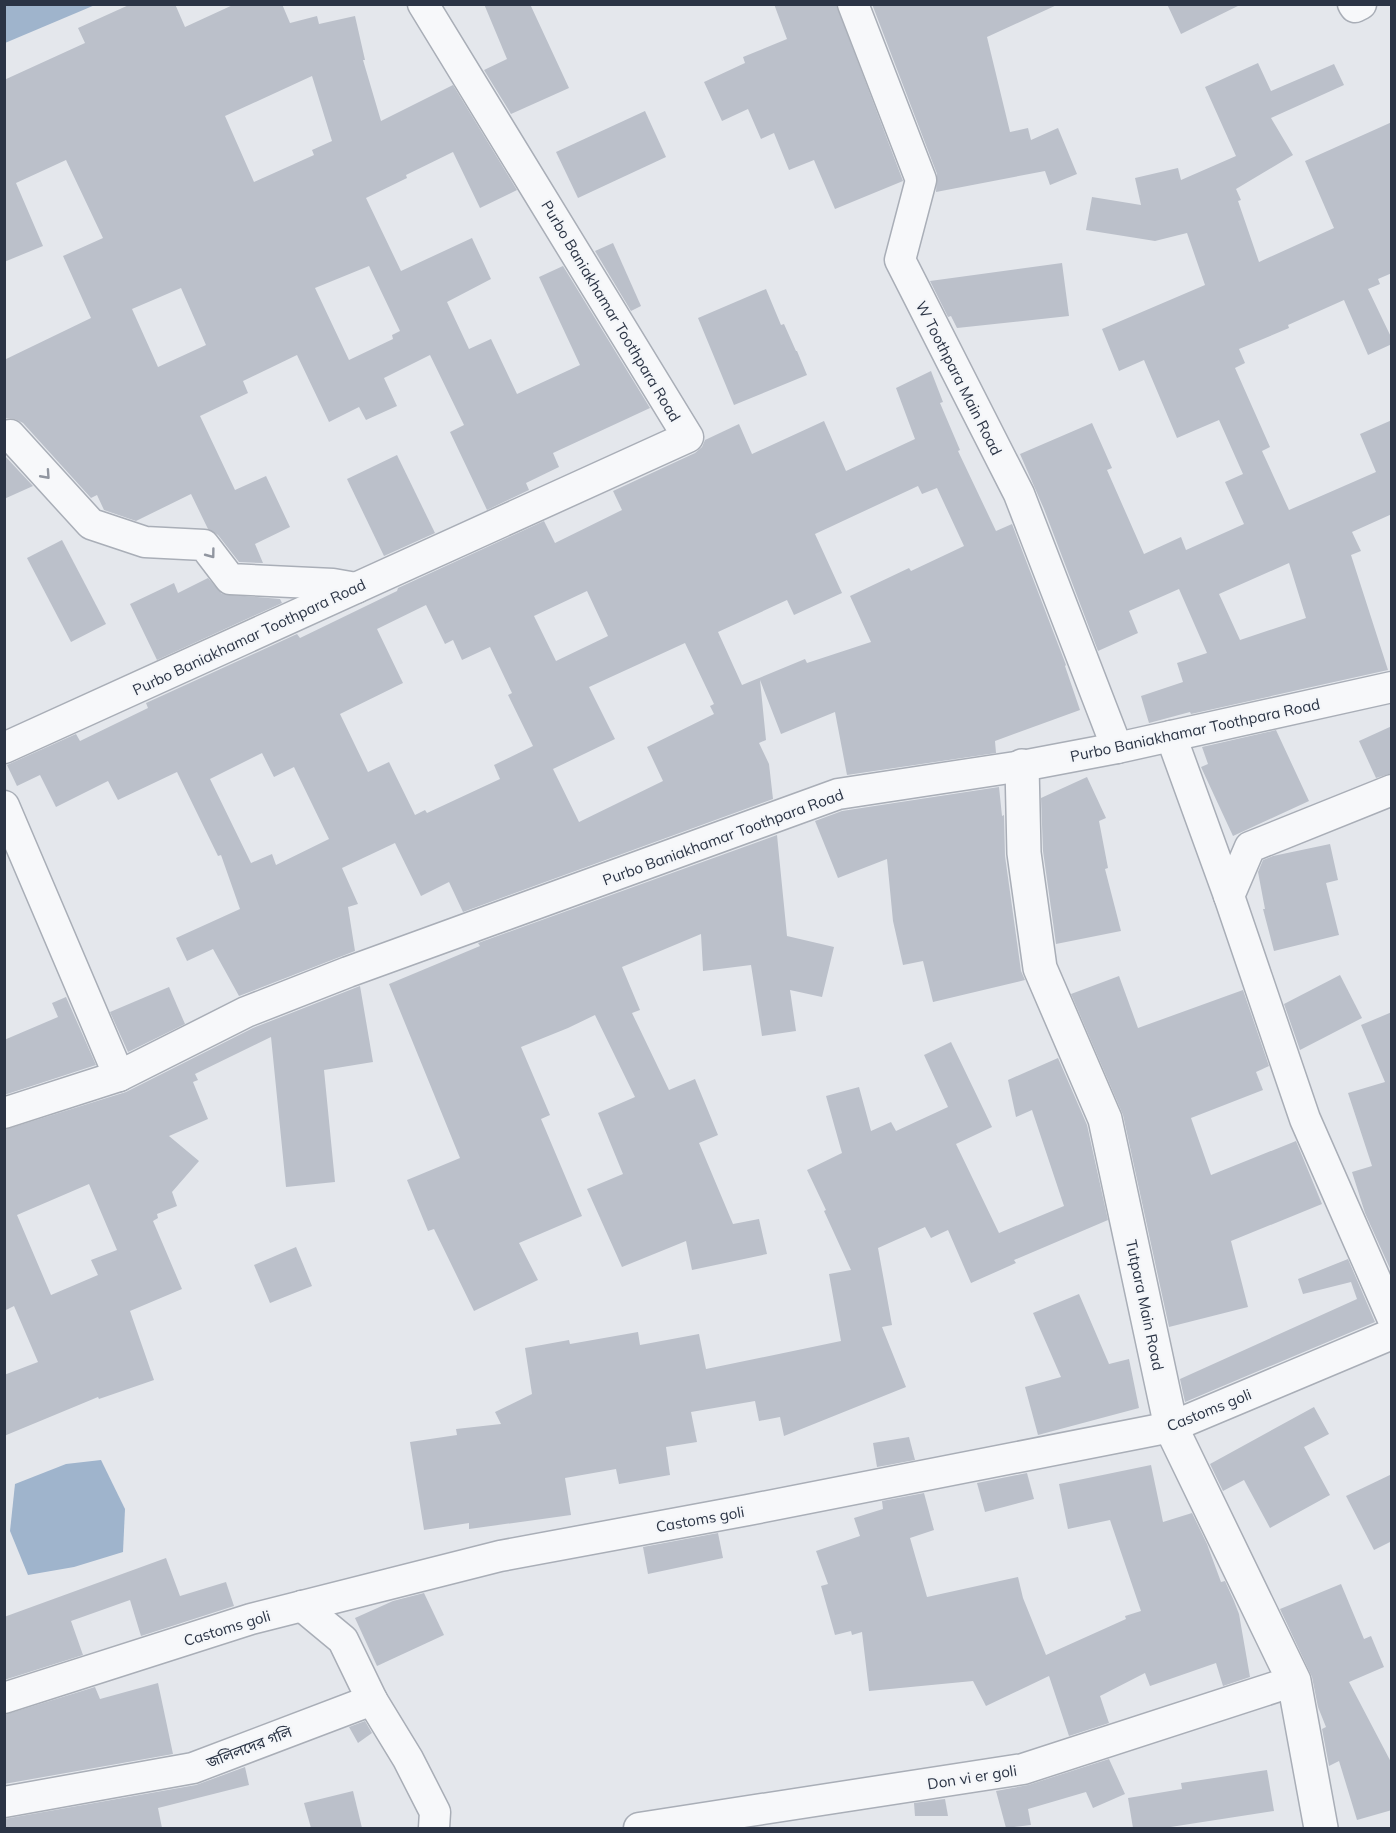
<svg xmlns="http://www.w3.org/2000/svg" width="1396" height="1833" viewBox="0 0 1396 1833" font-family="Mulish,'Noto Sans Bengali',sans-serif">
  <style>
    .water { fill: #9fb4cc }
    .building { fill: #bbc0ca; fill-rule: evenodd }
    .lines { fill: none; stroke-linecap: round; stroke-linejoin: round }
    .minor-casing { stroke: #a9aeb7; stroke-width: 33 }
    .tertiary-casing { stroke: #a9aeb7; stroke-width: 36 }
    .minor { stroke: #f7f8fa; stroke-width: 30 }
    .tertiary { stroke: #f7f8fa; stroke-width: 33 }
    .oneway { stroke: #9196a0 }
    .labels { text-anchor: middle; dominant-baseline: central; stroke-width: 4.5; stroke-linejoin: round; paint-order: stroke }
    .street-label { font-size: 15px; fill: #2b3445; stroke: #f4f6f9 }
  </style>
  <rect width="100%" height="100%" fill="#e4e7ec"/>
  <g class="water">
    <path d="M5 4H95V5L5 43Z"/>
    <path d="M101 1460 125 1509 123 1552 74 1567 28 1575 10 1531 15 1484 66 1464Z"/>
  </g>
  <g class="building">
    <path d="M131 4H175L185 27 235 4H282L290 23 317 16 319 24 355 16 365 60H363L381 121 453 85 517 190 480 208 453 152 406 175 407 178 366 198 401 271 472 238 491 279 447 302 469 349 491 339 517 394 580 365 539 277 563 266 650 408 553 453 559 467 526 483 529 490 487 510 450 432 464 425 430 355 384 378 397 406 366 420 359 407 329 422 297 355 243 381 248 393 200 416 235 490 266 476 290 527 255 544 263 563 239 562 218 535 208 529 191 494 136 521 104 510 97 495 91 498 23 423 15 419 4 418V360L91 318 63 256 103 238 66 160 16 183 43 246 4 262V80L85 43 78 28ZM312 76 332 141 312 150 314 155 254 182 225 116ZM369 266 400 331 392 335 393 339 349 360 315 288ZM181 288 206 345 158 367 132 309Z"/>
    <path d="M484 4H530L569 88 511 114 484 70 507 59Z"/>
    <path d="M774 4H836L903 181 835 209 814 160 789 170 774 133 761 139 748 109 722 121 704 82 745 63 743 57 787 39Z"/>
    <path d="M872 4H1059L987 37 1010 132 1028 128 1031 140 1058 128 1077 174 1050 185 1045 171 936 192 937 174Z"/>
    <path d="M1167 4H1242L1181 34Z"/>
    <path d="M1258 63 1271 91 1334 64 1344 85 1271 118 1293 155 1236 189 1241 200 1238 201 1259 262 1334 228 1305 161 1392 122V273L1378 279 1380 284 1368 289 1392 339V344L1368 355 1344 300 1288 325 1289 328 1239 349 1245 363 1235 368 1270 447 1262 451 1289 510 1376 472 1360 434 1392 420V514L1352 532 1361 551 1351 555 1388 670 1191 714 1190 712 1149 723 1141 696 1183 682 1177 663 1207 653 1179 589 1129 611 1138 633 1098 651 1044 509 1020 454 1092 423 1112 468 1107 470 1144 554 1181 537 1186 550 1244 524 1225 482 1243 474 1219 420 1177 438 1144 360 1119 371 1102 329 1205 285 1187 233 1155 241 1086 230 1092 197 1141 205 1135 178 1178 168 1181 180 1236 156 1205 87ZM1289 563 1306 618 1240 640 1219 594Z"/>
    <path d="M645 111 666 157 578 198 556 152Z"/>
    <path d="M613 243 641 306 631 311 595 251Z"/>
    <path d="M1062 263 1069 316 957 328 951 316 948 317 930 281Z"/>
    <path d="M766 289 781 325 784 324 796 351H797L807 375 734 405 698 318Z"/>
    <path d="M931 371 943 402 940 403 960 450 958 451 996 531 1012 524 1066 665 1065 666 1080 710 995 741 996 753 847 775 835 712 781 734 760 680 766 740 759 743 769 764 773 799 463 912 449 882 421 896 395 843 342 868 358 904 348 907 355 951 239 996 213 949 187 961 176 938 240 909 221 855 218 856 177 772 118 800 108 781 56 807 40 775 17 786 7 765 76 734 80 741 148 708 146 703 297 634 300 638 397 591 398 588 544 521 555 543 622 510 613 491 695 453 702 447 705 440 739 424 752 454 824 421 846 471 915 439 896 388ZM918 486 922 494 937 488 964 546 911 571 909 568 850 596 871 642 807 663 805 659 742 685 718 632 787 600 794 615 842 593 815 534ZM587 591 608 636 556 661 534 616ZM426 605 445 644 453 640 462 660 490 647 512 693 508 695 533 746 494 765 500 779 427 813 425 810 415 815 389 762 368 772 340 714 403 683 377 629ZM685 643 714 704 710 706 714 714 647 747 663 781 579 822 553 769 615 739 589 687ZM262 753 274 777 294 767 329 839 276 865 272 854 251 863 210 779Z"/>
    <path d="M4 455 33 486 4 499Z"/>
    <path d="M397 455 435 533 384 556 347 479Z"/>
    <path d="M62 540 106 624 71 642 27 558Z"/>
    <path d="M208 578 222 594 280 599 282 603 157 660 130 604 174 583 178 593Z"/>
    <path d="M1392 726V773L1376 778 1359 741Z"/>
    <path d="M1276 730 1309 801 1233 836 1201 767 1208 764 1202 747Z"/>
    <path d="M1087 777 1106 818 1099 821 1108 868 1105 869 1121 931 1056 944 1043 851 1041 798Z"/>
    <path d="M999 787 1002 816 1004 815 1005 856 1021 971 1025 980 933 1002 923 961 903 965 893 921 887 859 838 878 815 821 842 811Z"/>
    <path d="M777 835 787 936 834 947 822 997 790 990 796 1031 762 1036 751 965 703 971 701 934 622 967 640 1010 632 1013 669 1090 695 1079 718 1135 699 1143 733 1224 759 1219 767 1254 692 1270 686 1241 622 1267 587 1189 623 1174 598 1113 635 1097 595 1015 568 1028 521 1047 550 1115 541 1119 582 1216 519 1243 538 1280 474 1311 434 1229 428 1231 407 1180 460 1158 389 984 480 946 478 943Z"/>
    <path d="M1330 844 1338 880 1326 883 1339 935 1274 951 1263 909H1265L1258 872 1263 860 1273 856Z"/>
    <path d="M1340 975 1362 1018 1300 1050 1284 1004Z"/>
    <path d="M1119 976 1138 1028 1243 990 1269 1066 1256 1072 1263 1090 1191 1118 1211 1175 1296 1141 1322 1204 1231 1241 1248 1307 1169 1327 1123 1115 1071 994Z"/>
    <path d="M360 986 373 1062 324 1070 335 1182 286 1187 271 1037 195 1074 198 1080 193 1082 208 1119 169 1136 199 1161 172 1192 177 1206 157 1214 158 1218 153 1221 182 1289 130 1311 154 1380 99 1399 98 1397 4 1436V1375L38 1362 14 1306 4 1311V1130L126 1092 253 1028ZM89 1184 117 1250 91 1260 98 1275 51 1295 17 1215Z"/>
    <path d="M169 987 185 1024 128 1052 110 1012Z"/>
    <path d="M66 997 96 1065 4 1095V1040L58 1017 52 1003Z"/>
    <path d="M1392 1012V1273L1365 1213 1352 1172 1372 1166 1348 1093 1385 1082 1361 1025Z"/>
    <path d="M951 1042 992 1127 956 1144 999 1233 1064 1206 1032 1110 1016 1117 1008 1080 1058 1058 1087 1125 1108 1220 1014 1260 1016 1263 971 1283 948 1230 931 1238 925 1227 878 1248 892 1325 882 1327 906 1387 784 1436 780 1417 759 1421 755 1401 691 1412 697 1442 666 1447 670 1475 619 1484 616 1469 565 1478 571 1515 469 1529V1523L424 1530 410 1442 457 1435 456 1429 501 1424 495 1412 532 1394 525 1348 569 1340 570 1344 638 1332 640 1345 699 1334 706 1369 841 1341 829 1274 851 1270 824 1211 826 1210 807 1170 842 1153 826 1096 859 1087 871 1131 891 1122 896 1131 948 1107 924 1055Z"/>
    <path d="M296 1247 312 1286 270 1303 254 1265Z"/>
    <path d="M1348 1259 1375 1322 1185 1402 1180 1379 1357 1299 1351 1282 1303 1294 1298 1279Z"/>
    <path d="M1079 1294 1109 1364 1129 1359 1139 1408 1038 1435 1025 1387 1061 1377 1033 1313Z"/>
    <path d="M1314 1407 1329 1434 1304 1447 1330 1495 1270 1528 1244 1480 1223 1491 1210 1464Z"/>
    <path d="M909 1437 915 1460 877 1467 873 1443Z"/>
    <path d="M1151 1465 1163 1522 1192 1513 1207 1544 1221 1582 1225 1581 1234 1601 1239 1614 1250 1677 1223 1686 1216 1663 1150 1686 1145 1673 1100 1696 1109 1723 1069 1736 1049 1676 986 1706 973 1681 869 1691 862 1632 852 1635 851 1631 835 1635 821 1586 828 1584 816 1551 860 1536 854 1518 883 1509 882 1501 924 1493 934 1530 910 1538 927 1597 1018 1577 1023 1598 1046 1655 1126 1619 1125 1616 1141 1611 1110 1520 1068 1529 1059 1484Z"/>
    <path d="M1027 1473 1034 1499 985 1512 977 1483Z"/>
    <path d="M1392 1474V1541L1374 1550 1346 1496Z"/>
    <path d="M718 1533 723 1558 648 1574 643 1547Z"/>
    <path d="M166 1558 180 1596 226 1582 234 1606 141 1636 130 1600 71 1621 83 1655 4 1680V1617Z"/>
    <path d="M1341 1584 1364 1639 1371 1636 1384 1667 1349 1682 1392 1764V1810L1357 1820 1339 1761 1329 1766 1322 1729 1326 1727 1318 1707 1312 1677 1280 1609Z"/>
    <path d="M424 1593 444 1635 377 1666 355 1618 393 1601Z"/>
    <path d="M158 1683 173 1754 4 1784V1715L95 1687 100 1699Z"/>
    <path d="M365 1721 372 1733 358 1743 349 1727Z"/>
    <path d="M1109 1759 1125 1794 1093 1808 1086 1792 1028 1809 1031 1825 1006 1828 996 1791 1028 1785Z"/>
    <path d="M245 1767 249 1785 158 1808 162 1828H4V1819L196 1785Z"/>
    <path d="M1267 1770 1274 1811 1164 1828H1133L1128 1798 1182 1789 1181 1783Z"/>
    <path d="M353 1791 362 1828H311L304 1803Z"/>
    <path d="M945 1799 948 1816H915L914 1803Z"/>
  </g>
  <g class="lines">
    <g class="minor-casing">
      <g id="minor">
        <path d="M853 4 921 180 900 260 1019 494 1117 748"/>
        <path d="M1353 4 1355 7 1361 4"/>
        <path d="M4 436 10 435 91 524 145 542 204 545 230 579 333 584 356 588"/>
        <path d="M1171 736 1229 896"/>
        <path d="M4 748 688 437 423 4"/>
        <path d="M1392 790 1250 847 1229 896 1305 1119 1392 1317"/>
        <path d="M4 806 119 1076"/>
        <path d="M4 1113 119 1076 246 1012 348 972 838 794 1022 766 1117 748 1392 687"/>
        <path d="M4 1698 251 1619 500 1556 748 1510 1171 1427 1392 1334"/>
        <path d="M372 1700 408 1759 435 1812 434 1828"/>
        <path d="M4 1802 193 1768 372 1700 343 1640 302 1606"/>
        <path d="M639 1828 1023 1769 1294 1681"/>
      </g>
    </g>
    <g class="tertiary-casing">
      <path id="tertiary" d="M1022 766 1024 853 1040 968 1105 1119 1171 1427 1294 1681 1321 1828"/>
    </g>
    <use href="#minor" class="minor"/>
    <use href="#tertiary" class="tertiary"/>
  </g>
  <defs><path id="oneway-chevron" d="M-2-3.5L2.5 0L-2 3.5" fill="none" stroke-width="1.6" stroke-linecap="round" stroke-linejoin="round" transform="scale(1.5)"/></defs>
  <g class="oneway">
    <use href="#oneway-chevron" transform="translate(46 475) rotate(48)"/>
    <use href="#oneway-chevron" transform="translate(211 554) rotate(53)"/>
  </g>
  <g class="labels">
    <g class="street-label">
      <text transform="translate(611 311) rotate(59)">Purbo Baniakhamar Toothpara Road</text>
      <text transform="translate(959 378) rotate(63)">W Toothpara Main Road</text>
      <text transform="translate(249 637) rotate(-25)">Purbo Baniakhamar Toothpara Road</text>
      <text transform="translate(1195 730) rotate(-12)">Purbo Baniakhamar Toothpara Road</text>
      <text transform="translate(723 837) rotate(-20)">Purbo Baniakhamar Toothpara Road</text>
      <text transform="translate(1145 1305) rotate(78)">Tutpara Main Road</text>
      <text transform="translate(1209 1410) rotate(-22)">Castoms goli</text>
      <text transform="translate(700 1519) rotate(-10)">Castoms goli</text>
      <text transform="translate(227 1628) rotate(-17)">Castoms goli</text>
      <text transform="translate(249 1747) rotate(-21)">জলিলদের গলি</text>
      <text transform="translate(972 1777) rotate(-9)">Don vi er goli</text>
    </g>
  </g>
  <rect width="1396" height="1833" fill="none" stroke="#2b3445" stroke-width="12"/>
</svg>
